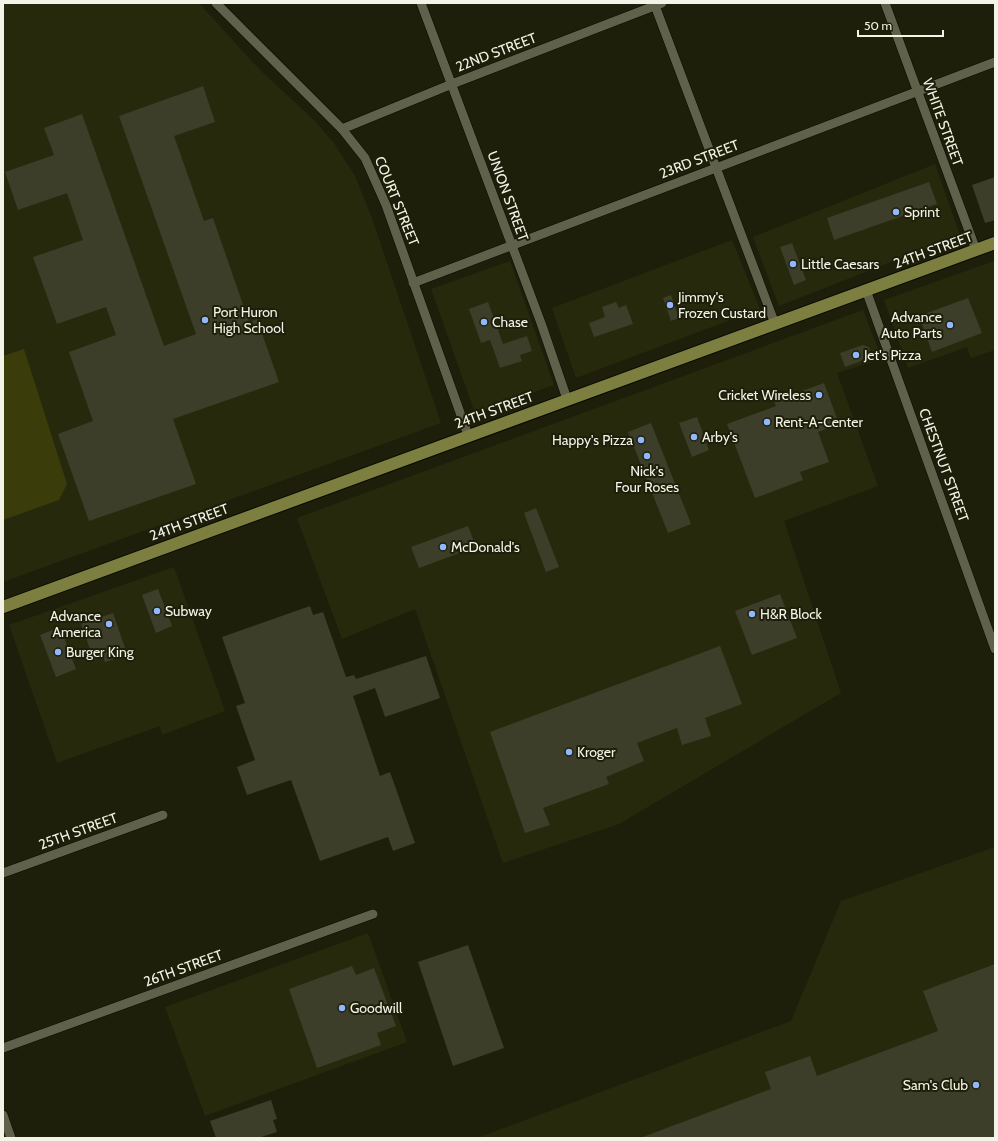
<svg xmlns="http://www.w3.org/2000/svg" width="998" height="1141" viewBox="0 0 998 1141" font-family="Cabin,sans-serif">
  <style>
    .built { fill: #27290d }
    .green { fill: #3a3c09 }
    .building { fill: #3c3e29 }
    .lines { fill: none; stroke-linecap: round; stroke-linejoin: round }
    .street-casing { stroke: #080900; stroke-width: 10 }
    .secondary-casing { stroke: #080900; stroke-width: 14 }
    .street { stroke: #5f614a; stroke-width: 9 }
    .secondary { stroke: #7c7f40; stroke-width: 12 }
    .poi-dot { fill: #92b7fd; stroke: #1e1f0a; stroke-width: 1.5 }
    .labels { text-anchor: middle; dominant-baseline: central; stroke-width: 4; stroke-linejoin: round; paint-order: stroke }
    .street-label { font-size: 14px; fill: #f3f4e7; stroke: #1e1f0a }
    .poi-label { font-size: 14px; fill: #f3f4e7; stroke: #1e1f0a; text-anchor: start }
  </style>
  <rect width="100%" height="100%" fill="#1e1f0a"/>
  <g class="built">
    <path d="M3 3H199L259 69 314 120 334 143 355 176 372 218 441 423 3 582Z"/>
    <path d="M935 164 960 235 779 306 753 237Z"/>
    <path d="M732 240 760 309 576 378 552 308Z"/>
    <path d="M510 261 554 385 475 413 431 289Z"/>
    <path d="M994 261 995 350 971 358 967 347 908 368 884 300Z"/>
    <path d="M863 310 882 359 837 373 878 486 784 521 841 693 619 824 503 863 415 609 342 639 297 518Z"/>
    <path d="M174 567 225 711 162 735 160 726 57 763 9 625Z"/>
    <path d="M995 847V1138H477L791 1021 841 901Z"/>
    <path d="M368 933 407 1042 205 1116 165 1007Z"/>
  </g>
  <path class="green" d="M24 349 67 484 59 500 3 520V356Z"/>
  <g class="building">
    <path d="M203 86 215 122 174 136 204 221 213 218 249 322 257 319 279 382 173 419 196 484 89 521 58 434 93 421 69 352 116 335 106 307 57 324 33 257 83 240 67 193 18 210 5 172 54 155 44 128 82 114 164 346 196 334 119 116Z"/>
    <path d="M995 177V220L985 223 972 185Z"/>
    <path d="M929 182 937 204 834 240 827 218Z"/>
    <path d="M792 243 806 280 794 285 780 247Z"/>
    <path d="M671 295 679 318 671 321 663 298Z"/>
    <path d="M968 298 982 333 932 352 919 316Z"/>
    <path d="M488 302 503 344 527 336 532 351 520 355 522 361 500 368 490 340 481 343 469 309Z"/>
    <path d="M616 302 619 308 626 305 633 324 594 337 589 323 605 317 602 307Z"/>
    <path d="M863 345 869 347 872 357 845 367 840 353Z"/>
    <path d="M824 383 839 424 818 432 829 462 800 472 803 480 755 498 727 424 776 406 774 401Z"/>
    <path d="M697 417 709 450 692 457 679 423Z"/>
    <path d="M651 423 691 524 668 533 628 432Z"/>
    <path d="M536 508 559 567 546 572 524 513Z"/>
    <path d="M468 526 476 547 419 568 411 547Z"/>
    <path d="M158 589 172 626 156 633 142 595Z"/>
    <path d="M780 594 797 638 752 655 735 611Z"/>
    <path d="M310 606 313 615 323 612 346 677 354 675 356 679 426 656 440 698 385 717 375 688 353 696 380 776 390 772 415 843 393 851 388 837 320 861 291 780 247 795 237 767 255 760 236 706 245 703 222 637Z"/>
    <path d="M113 613 125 648 118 650 121 657 105 662 103 657 94 660 81 624Z"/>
    <path d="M60 627 76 669 56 677 40 635Z"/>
    <path d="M720 646 742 704 705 718 711 736 682 745 677 728 637 743 644 761 606 777 609 784 543 808 550 825 525 833 490 732Z"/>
    <path d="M468 945 504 1048 453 1066 418 962Z"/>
    <path d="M995 964V1138H640L771 1089 765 1072 810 1056 817 1076 938 1031 923 991Z"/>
    <path d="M352 966 356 975 374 968 396 1026 377 1033 381 1045 317 1068 289 989Z"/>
    <path d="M271 1100 277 1119 273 1120 277 1132 258 1138H216L210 1121Z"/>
  </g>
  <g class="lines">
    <g class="street-casing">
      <g id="street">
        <path d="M216 3 342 129 365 158 386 205 468 435"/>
        <path d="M421 3 541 323 567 399"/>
        <path d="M654 3 775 324"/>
        <path d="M885 3 976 250"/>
        <path d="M342 129 452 84 662 3"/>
        <path d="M413 283 995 62"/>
        <path d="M866 290 995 649"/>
        <path d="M3 873 163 815"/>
        <path d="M3 1048 373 914"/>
        <path d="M3 1115 11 1138"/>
      </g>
    </g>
    <g class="secondary-casing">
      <path id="secondary" d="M3 607 995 243"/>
    </g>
    <use href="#street" class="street"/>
    <use href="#secondary" class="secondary"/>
  </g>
  <g class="poi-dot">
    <circle cx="896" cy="212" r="4"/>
    <circle cx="793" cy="264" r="4"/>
    <circle cx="670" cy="305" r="4"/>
    <circle cx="205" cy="320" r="4"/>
    <circle cx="484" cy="322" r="4"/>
    <circle cx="950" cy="325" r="4"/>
    <circle cx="856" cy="355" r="4"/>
    <circle cx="819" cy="395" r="4"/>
    <circle cx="767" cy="422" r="4"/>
    <circle cx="694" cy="437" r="4"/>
    <circle cx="641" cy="440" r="4"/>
    <circle cx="647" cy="456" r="4"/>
    <circle cx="443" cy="547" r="4"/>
    <circle cx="157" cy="611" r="4"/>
    <circle cx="752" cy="614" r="4"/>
    <circle cx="109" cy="624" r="4"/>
    <circle cx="58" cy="652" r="4"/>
    <circle cx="569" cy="752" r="4"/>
    <circle cx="342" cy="1008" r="4"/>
    <circle cx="976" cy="1085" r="4"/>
  </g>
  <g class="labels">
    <g class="street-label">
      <text transform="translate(496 52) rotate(-21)">22ND STREET</text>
      <text transform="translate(943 122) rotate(70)">WHITE STREET</text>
      <text transform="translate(699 159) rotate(-21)">23RD STREET</text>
      <text transform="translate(508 196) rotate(70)">UNION STREET</text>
      <text transform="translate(397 201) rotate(68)">COURT STREET</text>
      <text transform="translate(933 250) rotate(-20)">24TH STREET</text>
      <text transform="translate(494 410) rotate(-20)">24TH STREET</text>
      <text transform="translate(944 465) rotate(70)">CHESTNUT STREET</text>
      <text transform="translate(189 522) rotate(-20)">24TH STREET</text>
      <text transform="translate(78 831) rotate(-20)">25TH STREET</text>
      <text transform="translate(183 968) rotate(-20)">26TH STREET</text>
    </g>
    <g class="poi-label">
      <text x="904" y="212">Sprint</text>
      <text x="801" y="264">Little Caesars</text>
      <text x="678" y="297">Jimmy's<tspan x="678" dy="16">Frozen Custard</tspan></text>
      <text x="213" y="312">Port Huron<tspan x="213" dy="16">High School</tspan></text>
      <text x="942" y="317" text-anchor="end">Advance<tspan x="942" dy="16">Auto Parts</tspan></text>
      <text x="492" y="322">Chase</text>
      <text x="864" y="355">Jet's Pizza</text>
      <text x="811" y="395" text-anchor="end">Cricket Wireless</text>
      <text x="775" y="422">Rent-A-Center</text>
      <text x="702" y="437">Arby's</text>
      <text x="633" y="440" text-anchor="end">Happy's Pizza</text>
      <text x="647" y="471" text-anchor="middle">Nick's<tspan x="647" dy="16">Four Roses</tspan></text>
      <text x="451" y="547">McDonald's</text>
      <text x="165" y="611">Subway</text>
      <text x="760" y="614">H&amp;R Block</text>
      <text x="101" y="616" text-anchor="end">Advance<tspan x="101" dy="16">America</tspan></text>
      <text x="66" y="652">Burger King</text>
      <text x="577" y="752">Kroger</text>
      <text x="350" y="1008">Goodwill</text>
      <text x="968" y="1085" text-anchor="end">Sam's Club</text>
    </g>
  </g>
  <rect width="998" height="1141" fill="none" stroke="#f3f4e7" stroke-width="8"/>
  <path d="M858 30v6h85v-6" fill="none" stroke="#f3f4e7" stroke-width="2"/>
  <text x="864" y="30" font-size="12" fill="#f3f4e7" stroke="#1e1f0a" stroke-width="3" paint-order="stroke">50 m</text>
</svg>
